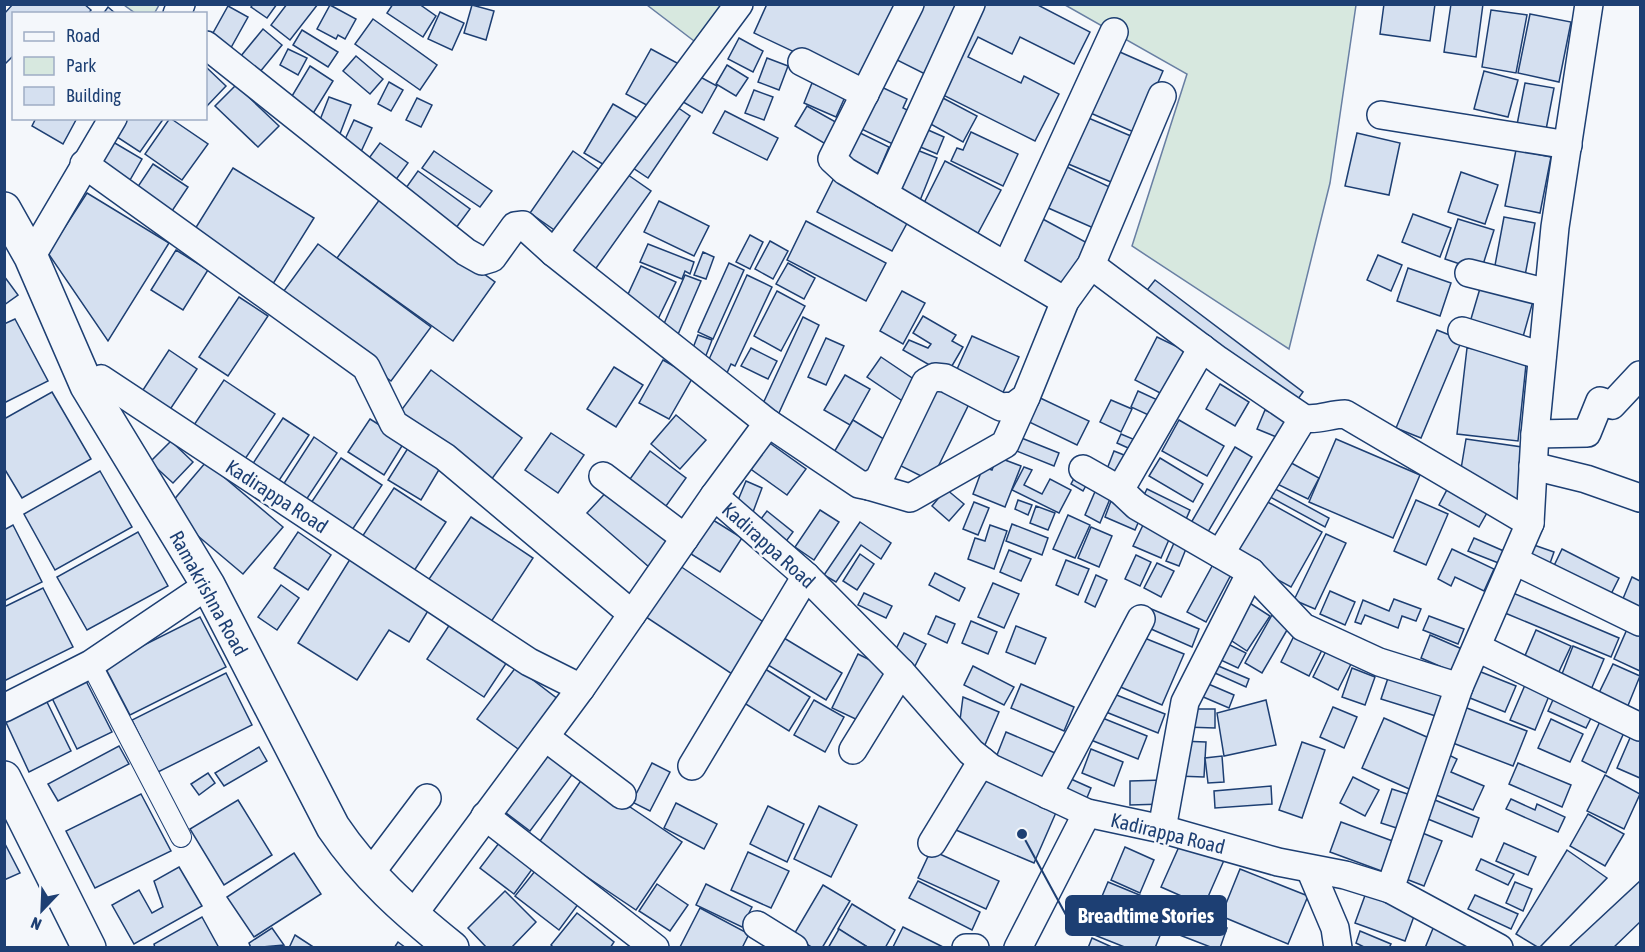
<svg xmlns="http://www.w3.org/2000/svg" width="1645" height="952" viewBox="0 0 1645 952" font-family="'Asap Condensed',sans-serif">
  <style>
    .green { fill: #d7e8df; stroke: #687fa3; stroke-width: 1.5 }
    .building { fill: #d5e0f0; stroke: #1d3f73; stroke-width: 1.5 }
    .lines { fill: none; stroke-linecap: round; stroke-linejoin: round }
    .pedestrian-casing { stroke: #1d3f73; stroke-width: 22 }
    .minor-casing { stroke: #1d3f73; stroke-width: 30 }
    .tertiary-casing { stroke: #1d3f73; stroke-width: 36 }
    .pedestrian { stroke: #f4f7fb; stroke-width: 20 }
    .minor { stroke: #f4f7fb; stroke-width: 27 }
    .tertiary { stroke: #f4f7fb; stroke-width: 33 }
    .labels { text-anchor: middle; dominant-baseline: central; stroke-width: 4.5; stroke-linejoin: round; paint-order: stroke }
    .street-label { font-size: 20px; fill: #1d3f73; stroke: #f4f7fb }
    .leader { fill: none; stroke: #1d3f73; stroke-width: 2 }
    .callout-dot { fill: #1d3f73; stroke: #f4f7fb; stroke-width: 2 }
    .callout { fill: #1d3f73; stroke: #1d3f73; stroke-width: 2 }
    .callout-label { font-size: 21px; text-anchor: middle; font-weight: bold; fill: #fff }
  </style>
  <rect width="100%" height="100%" fill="#f4f7fb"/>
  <g class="green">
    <path d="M124 5H159L154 14 135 13Z"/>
    <path d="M647 5H726L698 44Z"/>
    <path d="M1065 5H1356L1330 183 1289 349 1132 246 1187 74Z"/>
  </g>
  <g class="building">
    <path d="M13 4H84L91 10 88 14H14V55L4 65V14Z"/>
    <path d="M253 4H277L267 18 251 7Z"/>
    <path d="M287 4H318L290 40 271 25Z"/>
    <path d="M393 4H419L436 16 423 37 387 13Z"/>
    <path d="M767 4H900L862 84 754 33Z"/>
    <path d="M916 4H958L925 74 891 57Z"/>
    <path d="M978 4H1036L1090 32 1074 64 1020 37 1012 54 978 37 968 57 1021 83 1024 76 1059 94 1035 141 935 91Z"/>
    <path d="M1384 4H1435L1430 41 1380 34Z"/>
    <path d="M1451 4H1483L1476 57 1444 52Z"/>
    <path d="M330 5 356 19 345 39 338 35 336 39 317 29Z"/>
    <path d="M472 5 494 11 486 40 464 33Z"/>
    <path d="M228 6 248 17 228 53 208 42Z"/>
    <path d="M108 7 116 14H103Z"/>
    <path d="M1491 10 1527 15 1516 73 1482 67Z"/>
    <path d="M440 12 464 23 452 50 428 39Z"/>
    <path d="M1530 14 1571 22 1559 82 1518 73Z"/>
    <path d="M373 19 437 65 420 90 355 44Z"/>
    <path d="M263 29 282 45 255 78 236 62Z"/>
    <path d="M302 30 338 52 328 67 293 45Z"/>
    <path d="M739 38 763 51 753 72 728 59Z"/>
    <path d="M288 49 307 58 298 75 280 65Z"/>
    <path d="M651 49 679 64 654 109 626 94Z"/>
    <path d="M1113 49 1163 71 1136 133 1086 111Z"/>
    <path d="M356 56 383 79 370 94 343 71Z"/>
    <path d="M767 58 788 66 779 90 758 82Z"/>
    <path d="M727 65 748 78 736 96 716 84Z"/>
    <path d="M310 66 333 81 309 120 286 106Z"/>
    <path d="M206 67 226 86 207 106 206 105Z"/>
    <path d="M1484 71 1518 80 1508 117 1474 109Z"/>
    <path d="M693 73 717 86 702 113 678 99Z"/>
    <path d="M389 82 403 90 391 111 378 104Z"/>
    <path d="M812 83 845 97 836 117 804 103Z"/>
    <path d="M873 83 907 99 903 108 915 114 899 147 853 125Z"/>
    <path d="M1525 83 1554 88 1545 135 1516 130Z"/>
    <path d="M236 85 279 126 258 147 215 106Z"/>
    <path d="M754 90 773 97 764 120 745 113Z"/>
    <path d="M329 97 351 105 338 139 316 130Z"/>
    <path d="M941 97 977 116 963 142 927 122Z"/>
    <path d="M417 98 432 105 421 127 406 120Z"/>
    <path d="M613 104 641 120 611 169 584 153Z"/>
    <path d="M674 105 690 116 648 178 633 168Z"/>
    <path d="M807 106 841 125 829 146 795 126Z"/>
    <path d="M725 111 778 138 767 160 713 133Z"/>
    <path d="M1086 117 1138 139 1118 185 1066 163Z"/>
    <path d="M36 118H77L63 144 32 126Z"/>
    <path d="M121 118H164L140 152 111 133Z"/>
    <path d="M170 118 208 144 182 180 145 154Z"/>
    <path d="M354 120 372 128 359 156 341 148Z"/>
    <path d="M919 126 944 137 937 154 911 143Z"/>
    <path d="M852 129 889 147 877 175 838 157Z"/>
    <path d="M971 132 1018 154 1003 186 951 161 957 148 963 150Z"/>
    <path d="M1357 133 1400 143 1389 195 1345 186Z"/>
    <path d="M108 139 142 159 126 187 92 167Z"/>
    <path d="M380 143 408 163 392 185 364 165Z"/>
    <path d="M907 146 937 158 919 203 889 190Z"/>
    <path d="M1516 150 1551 157 1540 213 1505 206Z"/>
    <path d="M434 151 492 191 480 207 422 168Z"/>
    <path d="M573 151 607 175 563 236 530 213Z"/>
    <path d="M945 161 1001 190 977 235 922 207Z"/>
    <path d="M153 164 188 187 168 217 133 194Z"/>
    <path d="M1065 166 1116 190 1098 230 1046 207Z"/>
    <path d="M233 168 314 218 271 287 190 237Z"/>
    <path d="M621 170 651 191 594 271 563 249Z"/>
    <path d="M418 171 470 209 453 232 401 195Z"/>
    <path d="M1461 172 1498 185 1485 224 1448 212Z"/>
    <path d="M836 174 912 214 892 251 817 212Z"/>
    <path d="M87 193 169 243 108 341 48 253Z"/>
    <path d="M380 199 495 282 453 341 337 258Z"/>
    <path d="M659 201 709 226 694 256 644 232Z"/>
    <path d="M1413 214 1451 228 1440 257 1402 242Z"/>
    <path d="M1039 217 1091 245 1067 288 1015 260Z"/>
    <path d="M1504 217 1535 223 1524 281 1493 276Z"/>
    <path d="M1458 219 1494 230 1481 271 1445 259Z"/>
    <path d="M806 221 886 263 866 301 787 260Z"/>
    <path d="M750 235 763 242 750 269 736 262Z"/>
    <path d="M770 241 788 251 773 279 755 269Z"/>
    <path d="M318 244 431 327 391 381 278 299Z"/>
    <path d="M648 244 694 262 690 274 685 271 682 279 640 262Z"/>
    <path d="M176 250 208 270 183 310 151 290Z"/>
    <path d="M703 252 714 257 706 279 694 275Z"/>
    <path d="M1378 255 1402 265 1391 291 1367 280Z"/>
    <path d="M729 263 744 270 713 339 698 332Z"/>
    <path d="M788 263 815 278 804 299 776 284Z"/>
    <path d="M641 266 676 282 658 319 624 303Z"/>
    <path d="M1408 268 1451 283 1440 316 1397 301Z"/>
    <path d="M685 275 701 281 676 339 660 333Z"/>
    <path d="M747 275 772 287 735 366 731 364 726 375 706 366Z"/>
    <path d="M4 276 18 295 4 305Z"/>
    <path d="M1155 280 1303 392 1293 406 1144 294Z"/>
    <path d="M1481 285 1533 301 1521 344 1468 329Z"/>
    <path d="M777 291 805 306 781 351 754 336Z"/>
    <path d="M902 291 925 303 903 344 880 331Z"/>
    <path d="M239 297 268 316 228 376 199 357Z"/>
    <path d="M923 316 956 335 952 341 963 347 949 371 935 364 933 367 903 350 909 340 928 348 931 344 913 333Z"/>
    <path d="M803 317 819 325 778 415 761 408Z"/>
    <path d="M15 319 48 381 4 403V324Z"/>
    <path d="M1437 330 1462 340 1421 438 1396 428Z"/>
    <path d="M698 335 712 340 705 358 691 353Z"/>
    <path d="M972 336 1019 357 1000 399 953 378Z"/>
    <path d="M1157 337 1186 351 1164 395 1135 380Z"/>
    <path d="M826 338 844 346 826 385 808 377Z"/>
    <path d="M751 348 777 361 768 379 741 366Z"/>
    <path d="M1467 348 1527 355 1518 441 1457 434Z"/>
    <path d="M169 350 197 369 169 411 141 393Z"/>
    <path d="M881 357 918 382 904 402 867 377Z"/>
    <path d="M663 360 693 377 669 419 639 403Z"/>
    <path d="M614 367 643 385 616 427 587 409Z"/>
    <path d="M431 370 522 438 491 480 400 412Z"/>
    <path d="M845 375 870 389 850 425 824 410Z"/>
    <path d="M224 380 275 414 245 459 194 425Z"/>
    <path d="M935 382 971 400 931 481 895 463Z"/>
    <path d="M1220 384 1249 402 1235 426 1206 409Z"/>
    <path d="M1138 391 1162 402 1155 418 1131 407Z"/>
    <path d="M52 392 91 459 22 498 4 468V419Z"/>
    <path d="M1036 396 1089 421 1077 445 1025 420Z"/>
    <path d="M1111 400 1132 409 1121 432 1100 422Z"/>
    <path d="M1265 410 1287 420 1279 438 1257 429Z"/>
    <path d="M676 415 706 440 680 469 651 444Z"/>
    <path d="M283 418 309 435 278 482 252 465Z"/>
    <path d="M370 419 405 441 384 475 348 452Z"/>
    <path d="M853 420 887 441 864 479 830 459Z"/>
    <path d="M1179 420 1224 446 1207 476 1162 451Z"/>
    <path d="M551 433 584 455 558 493 525 470Z"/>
    <path d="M1121 434 1140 442 1135 451 1117 443Z"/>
    <path d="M314 437 337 453 304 503 281 488Z"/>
    <path d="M1019 437 1059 453 1054 466 1014 450Z"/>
    <path d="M764 439 806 469 787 495 745 465Z"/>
    <path d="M1336 439 1420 475 1393 538 1309 502Z"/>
    <path d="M1466 439 1522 447 1517 508 1460 475Z"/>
    <path d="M171 441 193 462 173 483 150 462Z"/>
    <path d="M1235 447 1252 457 1205 537 1188 528Z"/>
    <path d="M408 448 440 468 421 500 388 480Z"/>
    <path d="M650 451 686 478 661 513 625 486Z"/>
    <path d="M1114 451 1129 457 1121 475 1107 469Z"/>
    <path d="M997 457 1021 466 1005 507 973 494 983 467 992 470Z"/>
    <path d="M341 458 382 485 350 533 309 506Z"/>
    <path d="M1160 458 1203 484 1193 502 1149 476Z"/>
    <path d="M1284 459 1319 478 1308 499 1273 482Z"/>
    <path d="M206 462 283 527 243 574 166 509Z"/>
    <path d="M1024 467 1032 470 1024 485 1042 494 1050 479 1071 490 1059 513 1012 490Z"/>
    <path d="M100 471 132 527 55 570 24 514Z"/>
    <path d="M1077 473 1089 480 1083 491 1071 484Z"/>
    <path d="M746 481 762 488 753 512 736 505Z"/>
    <path d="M1451 482 1492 504 1479 527 1439 505Z"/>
    <path d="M1268 485 1329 518 1325 527 1263 493Z"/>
    <path d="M611 487 673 541 649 567 587 513Z"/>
    <path d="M1097 487 1112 494 1100 523 1085 515Z"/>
    <path d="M394 488 446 522 412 574 360 540Z"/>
    <path d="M946 489 964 504 949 521 932 506Z"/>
    <path d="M1147 489 1190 510 1183 526 1139 505Z"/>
    <path d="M1257 496 1322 532 1291 587 1227 552Z"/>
    <path d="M1018 500 1032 505 1028 515 1015 509Z"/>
    <path d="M1416 500 1448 514 1426 565 1394 551Z"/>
    <path d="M1111 501 1142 514 1135 530 1105 517Z"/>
    <path d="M974 502 989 508 978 535 963 529Z"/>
    <path d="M1036 506 1055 513 1048 530 1030 523Z"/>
    <path d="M820 510 839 522 814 560 795 547Z"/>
    <path d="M767 511 793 532 784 544 757 524Z"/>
    <path d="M1068 515 1090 525 1075 558 1053 549Z"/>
    <path d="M471 517 533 558 487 628 427 582Z"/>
    <path d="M713 520 742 538 720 572 691 554Z"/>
    <path d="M860 522 891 543 881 559 861 545 836 582 824 575Z"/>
    <path d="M1144 523 1171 535 1161 558 1133 546Z"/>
    <path d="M1012 524 1048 538 1042 555 1006 541Z"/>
    <path d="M13 525 42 582 4 601V530Z"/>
    <path d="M990 525 1007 531 994 569 968 559 975 538 985 541Z"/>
    <path d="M1091 527 1112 536 1099 567 1078 558Z"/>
    <path d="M138 532 168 586 87 630 57 577Z"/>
    <path d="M298 532 331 555 308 590 274 568Z"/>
    <path d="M1178 534 1190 539 1179 566 1166 561Z"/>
    <path d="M1326 534 1346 543 1315 609 1294 600Z"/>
    <path d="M1474 538 1506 552 1501 564 1468 551Z"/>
    <path d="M1531 544 1554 552 1548 569 1525 561Z"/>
    <path d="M1452 549 1494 569 1484 591 1455 577 1451 586 1438 579Z"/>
    <path d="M1562 549 1619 578 1608 600 1551 572Z"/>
    <path d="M1009 550 1031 559 1021 581 1000 572Z"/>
    <path d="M860 554 874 564 857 590 843 581Z"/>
    <path d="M1136 555 1151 562 1140 586 1125 579Z"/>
    <path d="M352 556 431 606 409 642 389 630 357 680 298 643Z"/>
    <path d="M1216 559 1234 569 1206 622 1187 612Z"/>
    <path d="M1066 560 1089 569 1078 595 1056 585Z"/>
    <path d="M674 562 765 623 732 674 640 613Z"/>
    <path d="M1157 563 1174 571 1161 597 1144 588Z"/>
    <path d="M935 573 965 588 959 601 929 585Z"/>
    <path d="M1096 575 1107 580 1095 607 1085 602Z"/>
    <path d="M1632 577 1640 581V609L1622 601Z"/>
    <path d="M993 583 1019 594 1004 628 978 617Z"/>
    <path d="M281 585 299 598 277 630 258 617Z"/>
    <path d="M43 588 73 647 4 681V607Z"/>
    <path d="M1330 591 1355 602 1345 625 1320 614Z"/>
    <path d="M864 593 892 606 886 618 858 605Z"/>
    <path d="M1513 593 1619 638 1611 657 1505 613Z"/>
    <path d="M1394 599 1421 609 1416 621 1402 616 1398 628 1365 615 1361 624 1355 622 1363 600 1389 611Z"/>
    <path d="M1245 600 1270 616 1247 651 1223 635Z"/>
    <path d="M1149 608 1199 629 1192 647 1142 625Z"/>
    <path d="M1272 615 1290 625 1262 673 1245 663Z"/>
    <path d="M936 616 955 624 947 643 928 634Z"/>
    <path d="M1429 616 1464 629 1458 644 1423 630Z"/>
    <path d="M200 617 226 667 130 715 104 665Z"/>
    <path d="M452 621 509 659 484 697 427 659Z"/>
    <path d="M971 621 997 632 988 654 962 643Z"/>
    <path d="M1016 626 1046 638 1035 664 1006 652Z"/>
    <path d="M1628 627 1640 632V671L1614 659Z"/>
    <path d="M1297 630 1325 644 1309 676 1281 662Z"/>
    <path d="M1536 630 1571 646 1555 680 1521 665Z"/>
    <path d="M904 633 926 644 915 666 893 655Z"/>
    <path d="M779 635 842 673 826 700 763 662Z"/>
    <path d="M1137 635 1184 654 1162 705 1116 685Z"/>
    <path d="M1430 635 1462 649 1453 672 1421 658Z"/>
    <path d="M1220 640 1246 653 1238 668 1212 656Z"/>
    <path d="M1573 646 1604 659 1590 692 1560 679Z"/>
    <path d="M1327 649 1352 662 1338 690 1313 677Z"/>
    <path d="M858 654 888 669 862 722 832 708Z"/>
    <path d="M1209 662 1249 679 1246 687 1206 669Z"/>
    <path d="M1613 664 1640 676 1627 708 1598 695Z"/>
    <path d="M973 666 1014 687 1004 705 964 685Z"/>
    <path d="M516 667 563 703 525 754 477 719Z"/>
    <path d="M762 667 810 697 789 731 741 701Z"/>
    <path d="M1352 668 1375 677 1365 705 1342 697Z"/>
    <path d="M1476 670 1516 686 1505 712 1465 696Z"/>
    <path d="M1390 672 1447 689 1439 717 1381 699Z"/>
    <path d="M226 673 252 725 158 772 132 720Z"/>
    <path d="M85 679 112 732 77 749 51 696Z"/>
    <path d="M1199 680 1234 695 1229 708 1194 693Z"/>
    <path d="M1021 684 1074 707 1064 731 1011 708Z"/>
    <path d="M1525 685 1549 696 1535 730 1510 720Z"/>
    <path d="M1556 693 1595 710 1586 728 1548 711Z"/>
    <path d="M1114 694 1165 714 1158 733 1106 712Z"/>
    <path d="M963 697 999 712 984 747 960 720Z"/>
    <path d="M45 698 71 751 29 772 4 718Z"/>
    <path d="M814 700 844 717 825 752 794 735Z"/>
    <path d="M1266 700 1276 745 1224 756 1217 713Z"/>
    <path d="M1459 705 1527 731 1513 766 1445 740Z"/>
    <path d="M1333 707 1357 717 1344 748 1320 737Z"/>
    <path d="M1186 709H1215V728L1185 727Z"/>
    <path d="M1100 717 1147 736 1138 759 1091 740Z"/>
    <path d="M1602 717 1626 728 1606 773 1582 761Z"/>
    <path d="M1384 718 1438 742 1416 792 1362 768Z"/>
    <path d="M1551 719 1583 734 1570 762 1538 748Z"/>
    <path d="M1633 731 1640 734V778L1617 768Z"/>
    <path d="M1006 732 1062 756 1050 784 995 760Z"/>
    <path d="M1179 741 1206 742 1204 777 1177 776Z"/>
    <path d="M1302 742 1325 750 1302 818 1279 810Z"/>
    <path d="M546 744 577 768 530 831 498 807Z"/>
    <path d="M119 746 129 764 58 801 48 784Z"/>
    <path d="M259 747 267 761 224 786 215 773Z"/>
    <path d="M1091 749 1123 762 1114 786 1082 773Z"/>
    <path d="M1445 753 1457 759 1451 772 1484 786 1473 810 1429 792Z"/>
    <path d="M1222 756 1224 782 1208 783 1205 758Z"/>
    <path d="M652 763 670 772 650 811 632 802Z"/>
    <path d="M1518 763 1571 785 1562 807 1509 784Z"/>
    <path d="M208 773 215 783 199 795 191 784Z"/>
    <path d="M979 775 1058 808 1034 863 956 830Z"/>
    <path d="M1062 775 1091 788 1086 800 1056 786Z"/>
    <path d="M1605 775 1640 794 1624 829 1587 811Z"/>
    <path d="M584 776 682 842 636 910 538 844Z"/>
    <path d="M1353 777 1379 790 1365 816 1340 803Z"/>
    <path d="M1163 780 1164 804 1130 805V781Z"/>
    <path d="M1271 786 1272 804 1215 808 1214 791Z"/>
    <path d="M1392 789 1417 797 1406 831 1381 823Z"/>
    <path d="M141 794 171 851 95 888 66 831Z"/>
    <path d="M1430 798 1479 818 1472 837 1423 817Z"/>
    <path d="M1511 799 1535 810 1537 804 1565 817 1558 832 1506 809Z"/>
    <path d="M238 800 272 855 224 885 190 829Z"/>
    <path d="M676 803 717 824 704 849 664 828Z"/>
    <path d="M768 806 804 824 787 862 750 844Z"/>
    <path d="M819 806 857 825 831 877 794 859Z"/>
    <path d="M1588 814 1624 834 1605 866 1570 846Z"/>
    <path d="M1341 822 1398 843 1387 873 1330 852Z"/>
    <path d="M1420 832 1442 841 1424 886 1401 877Z"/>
    <path d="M1182 840 1225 858 1204 906 1161 887Z"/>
    <path d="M4 842 20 873 4 880Z"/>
    <path d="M499 843 533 868 514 894 480 868Z"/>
    <path d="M1504 843 1536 857 1528 875 1496 861Z"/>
    <path d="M1125 847 1154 860 1140 893 1111 880Z"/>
    <path d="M931 850 999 881 986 909 918 878Z"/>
    <path d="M1567 850 1607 878 1539 948 1516 934Z"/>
    <path d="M748 852 789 871 771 908 731 890Z"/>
    <path d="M294 853 321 894 254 937 227 897Z"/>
    <path d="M1481 859 1514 874 1508 885 1476 870Z"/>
    <path d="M539 866 582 899 559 930 515 896Z"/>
    <path d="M179 867 202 906 134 944 112 905 139 890 152 913 163 907 154 881Z"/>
    <path d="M1240 869 1308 896 1288 944 1221 916Z"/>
    <path d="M918 881 980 912 972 930 909 898Z"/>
    <path d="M1640 881V922L1613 948H1568Z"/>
    <path d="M1108 882 1171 908 1155 948H1127L1087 932Z"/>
    <path d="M1515 882 1532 889 1523 911 1506 903Z"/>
    <path d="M657 884 688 905 670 931 639 911Z"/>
    <path d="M706 884 752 907 742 927 696 905Z"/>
    <path d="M823 885 850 901 822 948H813L793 936Z"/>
    <path d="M1367 890 1417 908 1405 941 1355 923Z"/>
    <path d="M505 891 536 922 511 948H487L468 928Z"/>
    <path d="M1475 895 1518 914 1511 929 1468 909Z"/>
    <path d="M852 904 895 930 885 948H869L838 929Z"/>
    <path d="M700 908 749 934 742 948 680 947Z"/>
    <path d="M1185 912 1227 928 1220 948H1213L1177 934Z"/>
    <path d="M577 913 614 942 610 948H554L551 945Z"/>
    <path d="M202 917 219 948H155L154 944Z"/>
    <path d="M1434 926 1482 948H1425Z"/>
    <path d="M903 927 945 948 893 947Z"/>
    <path d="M272 928 284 945 251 948 249 943Z"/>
    <path d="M839 929 869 948H828Z"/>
    <path d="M1360 931 1391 944 1389 948H1366L1356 943Z"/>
    <path d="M295 935 315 948H289Z"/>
    <path d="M1092 938 1114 948H1088Z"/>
    <path d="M398 942 406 948H394Z"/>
  </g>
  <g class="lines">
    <g class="pedestrian-casing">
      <path id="pedestrian" d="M91 664 181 837"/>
    </g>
    <g class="minor-casing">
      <g id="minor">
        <path d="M910 4 832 159 845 171 1065 301"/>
        <path d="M177 14 181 4"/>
        <path d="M206 45 466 252 482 261 492 258 515 226 523 225 554 253 768 423"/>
        <path d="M802 62 865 94"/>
        <path d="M1381 115 1568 145"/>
        <path d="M84 164 366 367 394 424 445 457 632 614"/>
        <path d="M884 194 971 4"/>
        <path d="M554 253 739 4"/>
        <path d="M31 257 113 118"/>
        <path d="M1007 265 1114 32"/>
        <path d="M1091 265 1218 360 1303 418C1318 421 1330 414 1345 414L1530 523"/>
        <path d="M1469 273 1548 293"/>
        <path d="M1462 331 1542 356"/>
        <path d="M87 386 101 379 529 662 581 688 714 496 806 576 901 672 971 752 991 768 1087 813 1162 829 1278 862 1345 875 1390 889 1499 948"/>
        <path d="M1535 434 1587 433 1600 401 1612 405 1640 375"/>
        <path d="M1533 466 1586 479 1640 498"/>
        <path d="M1083 469 1120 490 1137 506 1251 572 1303 627 1379 662 1459 687"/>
        <path d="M603 476 685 538"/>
        <path d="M869 486 910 498 1005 444 1026 397"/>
        <path d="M1120 490 1202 348"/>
        <path d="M714 496 768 423 859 484 869 486 879 479 926 382 935 377 945 378 1001 407 1014 406 1026 397 1065 301 1091 265 1162 96"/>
        <path d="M1220 554 1303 418"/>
        <path d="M1515 561 1640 622"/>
        <path d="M1478 648 1640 727"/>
        <path d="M4 708 91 664 208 585"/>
        <path d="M545 737 622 795"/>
        <path d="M853 750 901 672"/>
        <path d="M692 766 806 576"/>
        <path d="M1048 795 1141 619"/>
        <path d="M485 816 655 948"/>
        <path d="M1162 829 1185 702 1251 572"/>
        <path d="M932 843 982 761"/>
        <path d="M1310 869 1335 928 1338 948"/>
        <path d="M369 875 427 798"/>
        <path d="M1390 889 1459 687 1530 523 1535 434 1555 227 1589 4"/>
        <path d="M412 916 581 688"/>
        <path d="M757 925 794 948"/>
        <path d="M966 948H975"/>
        <path d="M1018 948 1087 813"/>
      </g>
    </g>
    <g class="tertiary-casing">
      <g id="tertiary">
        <path d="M4 209 31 257 87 386 208 585 333 827C366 876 406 911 452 948"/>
        <path d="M4 778 89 948"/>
      </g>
    </g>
    <use href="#pedestrian" class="pedestrian"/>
    <use href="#minor" class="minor"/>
    <use href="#tertiary" class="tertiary"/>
  </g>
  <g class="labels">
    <g class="street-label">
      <text transform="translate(277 496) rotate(33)">Kadirappa Road</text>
      <text transform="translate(769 545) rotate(42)">Kadirappa Road</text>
      <text transform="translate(209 593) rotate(61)">Ramakrishna Road</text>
      <text transform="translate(1168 833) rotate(14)">Kadirappa Road</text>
    </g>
  </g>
  <path class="leader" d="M1022 834L1066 915"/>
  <circle class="callout-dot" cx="1022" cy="834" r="6"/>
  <rect class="callout" x="1066" y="896" width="160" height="39" rx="6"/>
  <g class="callout-label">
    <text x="1146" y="923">Breadtime Stories</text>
  </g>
  <rect width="1645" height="952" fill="none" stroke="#1d3f73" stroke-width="12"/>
  <rect x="12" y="12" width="195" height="108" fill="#f4f7fb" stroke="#9eadc5" stroke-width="1.5"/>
  <rect x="24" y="32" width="30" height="9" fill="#f4f7fb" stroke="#9eadc5" stroke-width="1.5"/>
  <text x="66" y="42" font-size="18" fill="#1d3f73">Road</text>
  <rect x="24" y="57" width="30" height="18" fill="#d7e8df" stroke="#9eadc5" stroke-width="1.5"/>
  <text x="66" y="72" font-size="18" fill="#1d3f73">Park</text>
  <rect x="24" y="87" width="30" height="18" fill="#d5e0f0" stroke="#9eadc5" stroke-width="1.5"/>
  <text x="66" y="102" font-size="18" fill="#1d3f73">Building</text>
  <g transform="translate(42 910) rotate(203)" stroke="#f4f7fb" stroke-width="4.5" paint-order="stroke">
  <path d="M0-4.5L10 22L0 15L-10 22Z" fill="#1d3f73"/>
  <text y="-9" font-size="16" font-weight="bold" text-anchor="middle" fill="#1d3f73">N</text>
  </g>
</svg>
